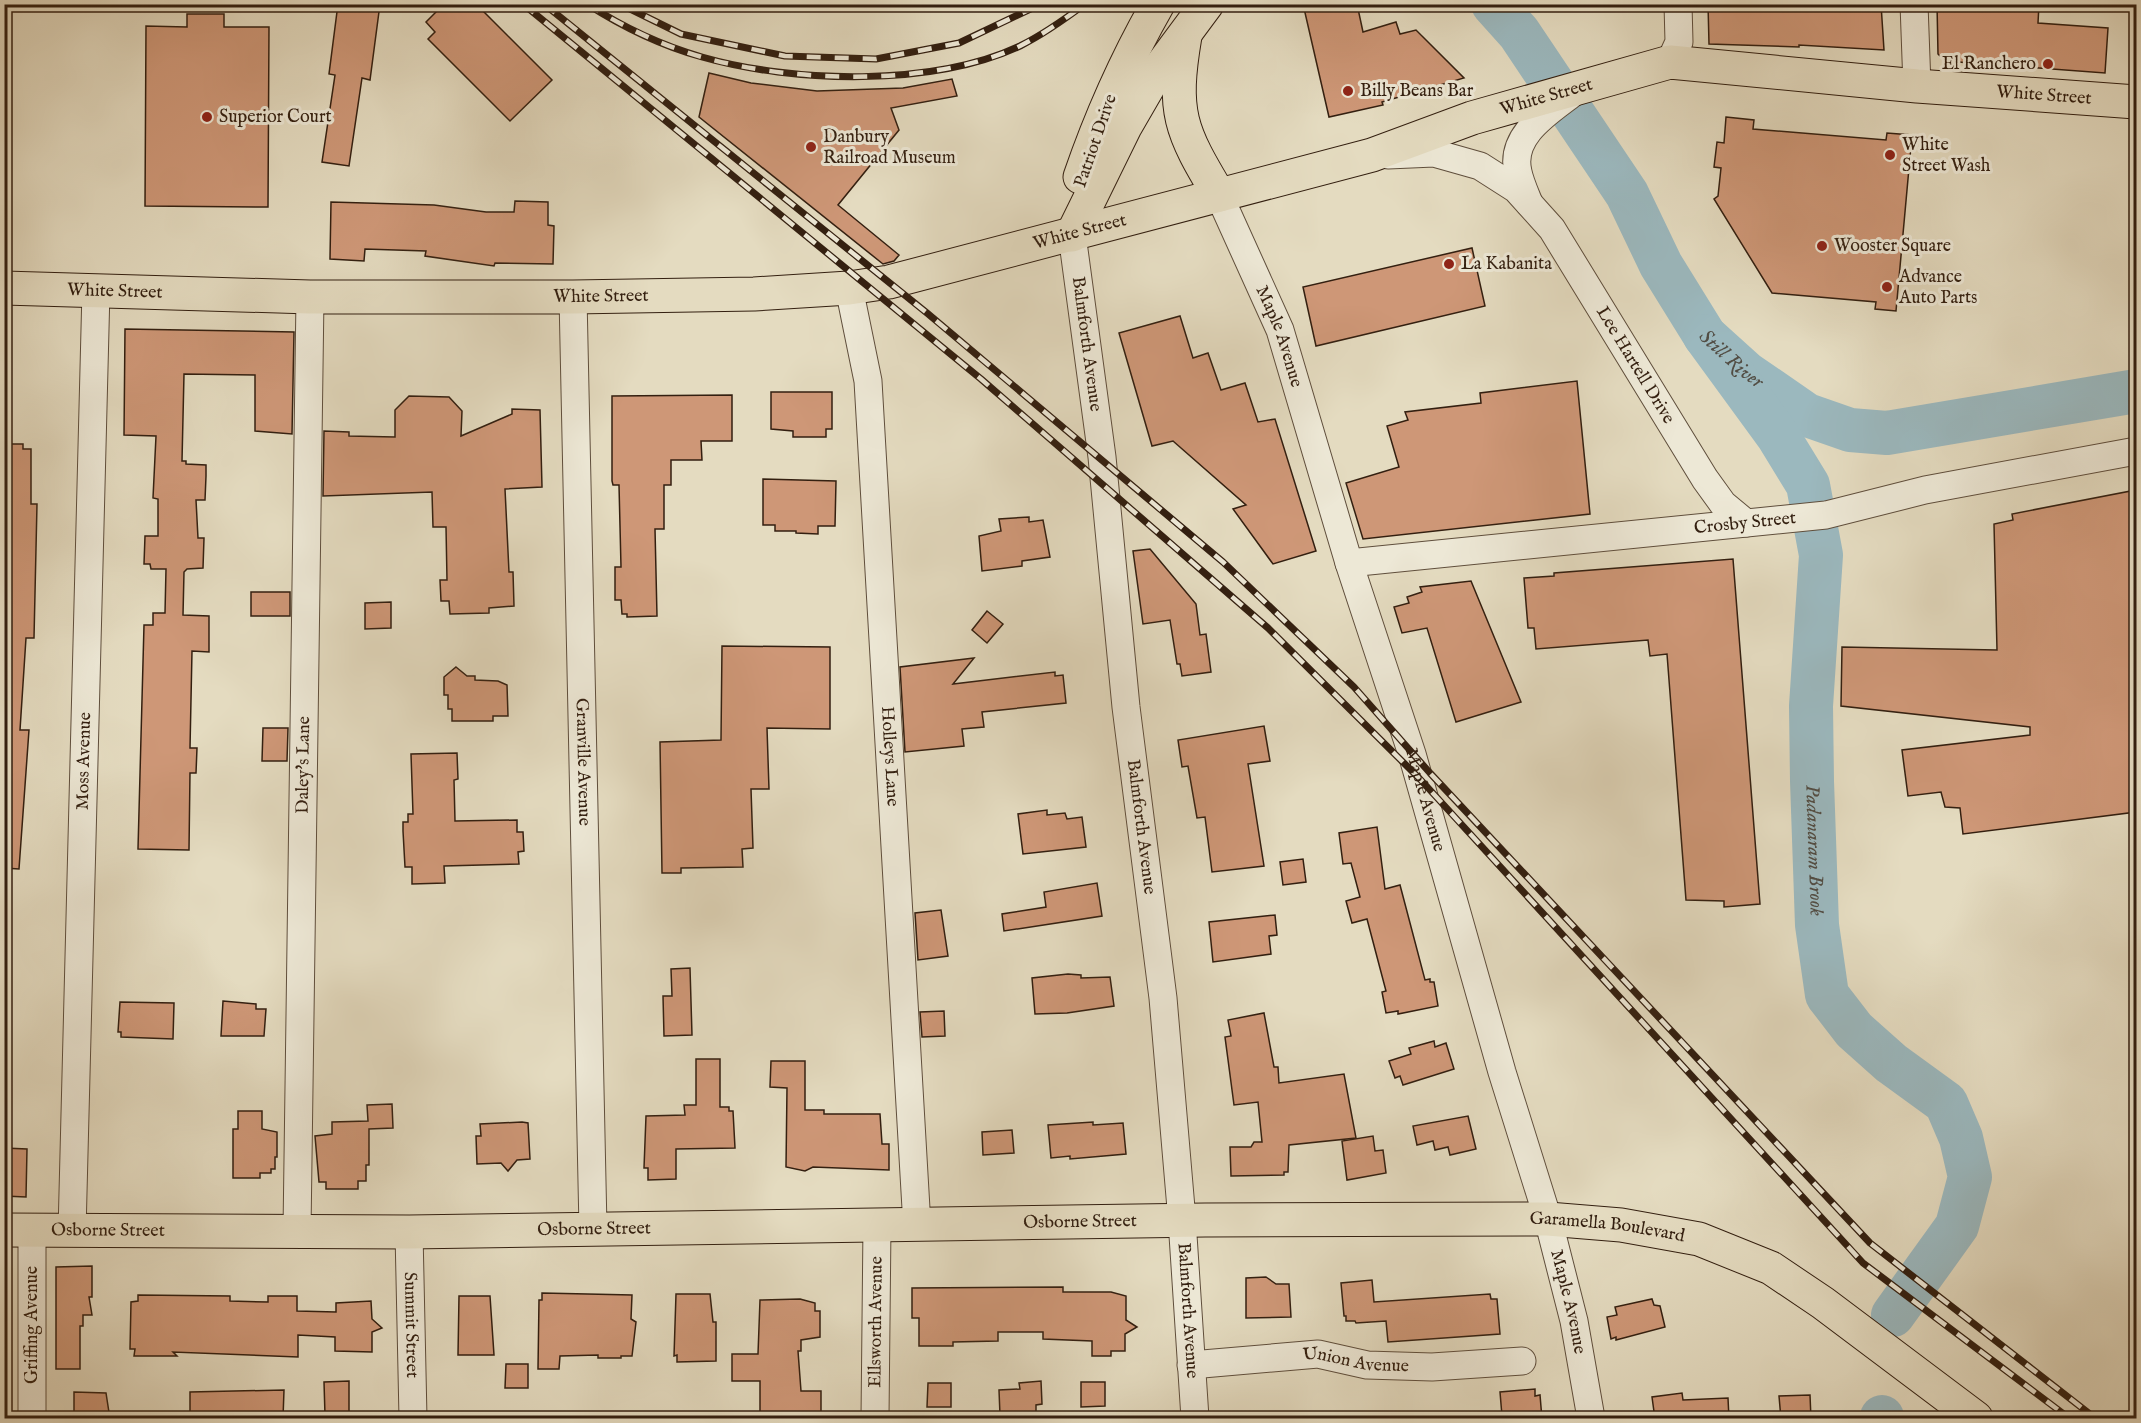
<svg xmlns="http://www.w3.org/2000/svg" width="2141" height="1423" viewBox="0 0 2141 1423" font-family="'IM FELL English',serif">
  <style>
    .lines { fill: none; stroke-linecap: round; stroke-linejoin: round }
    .river { stroke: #9bb8be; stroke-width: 44 }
    .building { fill: #ce9777; stroke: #331f10; stroke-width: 1.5 }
    .minor-casing { stroke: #5f4e3c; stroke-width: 29 }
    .major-casing { stroke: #331f10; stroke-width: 35 }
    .minor { stroke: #ede8d6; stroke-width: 27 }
    .major { stroke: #e4dbc0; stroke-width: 33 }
    .rail-casing { stroke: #331f10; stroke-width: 7 }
    .rail { stroke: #ede8d6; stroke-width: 4.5; stroke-dasharray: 14; stroke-linecap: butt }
    .poi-dot { fill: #8f2418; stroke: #ede8d6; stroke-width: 2 }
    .labels { text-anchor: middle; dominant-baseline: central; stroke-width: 6; stroke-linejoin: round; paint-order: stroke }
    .poi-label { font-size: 18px; fill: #331f10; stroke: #ede8d6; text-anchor: start }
    .street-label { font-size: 18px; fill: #331f10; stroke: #ede8d6 }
    .water-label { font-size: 20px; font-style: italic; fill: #524d44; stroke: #ede8d6 }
  </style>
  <rect width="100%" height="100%" fill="#e4dbc0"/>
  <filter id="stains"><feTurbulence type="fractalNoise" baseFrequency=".00333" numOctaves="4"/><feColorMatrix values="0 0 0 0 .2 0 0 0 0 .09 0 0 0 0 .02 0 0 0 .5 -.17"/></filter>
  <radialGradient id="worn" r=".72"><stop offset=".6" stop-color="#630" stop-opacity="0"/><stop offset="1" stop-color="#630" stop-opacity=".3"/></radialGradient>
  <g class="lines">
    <g class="river">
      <path id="s1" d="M1493 4 1519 33 1627 194 1661 265 1705 336 1746 373 1807 415 1850 430 1887 433 2136 391"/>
      <path id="s2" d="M1705 336 1778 436 1808 485 1821 555 1811 706 1812 781 1817 925 1827 995 1854 1030 1891 1063 1946 1103 1961 1138 1970 1177 1957 1226 1893 1315"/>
      <path d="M1882 1418V1417"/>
    </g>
  </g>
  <g class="building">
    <path d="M338 4H380L370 80 362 78 349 166 322 162 335 75 329 74Z"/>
    <path d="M444 4H476L552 80 510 121 428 39 435 32 426 22Z"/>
    <path d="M1303 4H1357L1363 32 1396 22 1400 34 1416 30 1464 78 1382 102 1383 105 1329 117Z"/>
    <path d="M1708 4H1881L1884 50 1799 45V47L1709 44Z"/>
    <path d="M1937 4H2039L2038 23 2108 28 2105 73 1945 61 1938 54Z"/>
    <path d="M187 14H224V27H269L268 207 145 206 146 26 187 27Z"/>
    <path d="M709 73 751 83 817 91 903 88 952 79 957 96 891 108 899 130 838 205 899 255 894 261 883 264 699 117Z"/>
    <path d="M1726 117 1754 120 1753 129 1886 140 1887 133 1912 135 1896 311 1875 309 1876 302 1772 293 1714 199 1718 196 1721 168 1714 167 1717 142 1724 143Z"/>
    <path d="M515 201 548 202V225L554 226 553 264 495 263 494 266 425 256 426 251 365 249 364 261 330 259 331 202 434 205 486 212H514Z"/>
    <path d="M1472 248 1485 306 1316 346 1303 287Z"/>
    <path d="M1180 316 1193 358 1208 353 1221 390 1245 383 1258 422 1275 419 1316 551 1273 564 1233 509 1246 505 1173 441 1152 446 1119 333Z"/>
    <path d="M125 329 294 332 292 434 255 431V375L184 374 182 461H186V464L206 465V476L205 500H196L198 538H204L203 568 187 569 184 572 183 615 209 616V652L192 651 190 748H197L196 773H190L189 850 138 849 144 625H153V613H165L166 569H151L150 564H144L145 536H158V499L153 498 156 436 124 435Z"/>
    <path d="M1577 381 1590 514 1363 539 1346 483 1399 467 1387 426 1408 420 1405 412 1481 403 1480 393Z"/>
    <path d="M771 392H832V429H826V437H793V431L771 429Z"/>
    <path d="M732 395V441H701L702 460H671V485H664V529H655L657 616 627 617V614H622L621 600H615V567H621L619 485H613L612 481V396Z"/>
    <path d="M409 396 449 397 462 411 461 436 512 414V409L540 410 542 487 505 489 509 572H513L514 606 489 608V613L450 614 449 601H441L440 580H447L446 527H433L432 492 323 496 324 431 349 432V436L395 437V410Z"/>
    <path d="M4 444H23V449H31V504H37L34 638H26L20 730H29L19 869 4 868Z"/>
    <path d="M763 479 836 481 835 526H818V534L796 533V531H775V525H763Z"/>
    <path d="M2136 490V812L1963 834 1960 808 1945 807 1941 792 1908 796 1902 750 2030 735V727L1841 706 1842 647 1997 650 1994 524 2013 520 2012 514Z"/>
    <path d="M1029 517V522L1043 520 1050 557 1022 561V566L982 571 979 536 1001 531 999 519Z"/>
    <path d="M1150 549 1196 604 1200 635 1206 634 1211 672 1182 676 1180 664H1177L1170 620 1143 624 1133 551Z"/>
    <path d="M1733 559 1760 904 1724 907V901L1686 900 1667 654 1650 656 1648 640 1536 649 1534 628H1528L1524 578 1554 576V573Z"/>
    <path d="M1471 581 1521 702 1456 722 1427 628 1402 633 1394 607 1409 603 1407 597 1422 592 1420 587Z"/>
    <rect x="251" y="592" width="39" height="24"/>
    <path d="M391 602V628L365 629V603Z"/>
    <path d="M987 611 1003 624 987 643 972 630Z"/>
    <path d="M722 646 830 647V729L767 728 769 789H751L753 848 742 849 743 867 681 868V873H662L660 742 721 740Z"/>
    <path d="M974 658 953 684 1055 672V676L1063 675 1066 703 982 712 984 727 962 729 964 746 905 752 900 667Z"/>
    <path d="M456 667 467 676H475V680L498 681 507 685 508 716H493V721H452V709H448V695H444V677Z"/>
    <path d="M1264 726 1270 761 1248 764 1264 866 1212 872 1205 817 1197 818 1188 766 1182 767 1178 740Z"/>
    <path d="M263 728H288L287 761H262Z"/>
    <path d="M457 753 458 779 454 780 455 821 517 820V832H523L524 851 518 852 519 864 444 866 445 883 412 884V867H405L403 831V822H408V814H413L411 754Z"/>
    <path d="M1047 810V815L1065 813 1067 819 1082 817 1086 847 1023 854 1018 814Z"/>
    <path d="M1377 827 1385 889 1400 885 1425 980 1430 979V982H1434L1438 1006 1398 1014V1011L1386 1013 1382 992 1386 991 1367 919 1352 923 1346 901 1360 897 1351 863 1343 864 1339 833Z"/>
    <path d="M1303 859 1306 882 1283 885 1280 862Z"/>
    <path d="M1097 883 1102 916 1004 931 1002 914 1046 907 1044 892Z"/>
    <path d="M941 910 948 956 918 960 915 913Z"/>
    <path d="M1275 915 1277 935 1269 936 1271 954 1213 962 1209 922Z"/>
    <path d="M690 968 692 1035 664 1036 663 996H672L671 969Z"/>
    <path d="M1068 974 1081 975V978L1110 977 1114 1006 1067 1013 1035 1014 1032 978Z"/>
    <path d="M223 1001 256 1004V1009H266L264 1036H221Z"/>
    <path d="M120 1002 174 1003 173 1039 121 1037V1032H118Z"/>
    <path d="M944 1011 945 1036 922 1037 920 1012Z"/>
    <path d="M1264 1013 1274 1067H1278L1279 1083 1344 1074 1356 1138 1289 1145 1288 1172H1284V1175L1231 1176 1230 1147H1251L1254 1142H1262L1258 1102 1234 1105 1225 1037 1231 1036 1228 1020Z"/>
    <path d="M1434 1041 1435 1047 1446 1043 1454 1069 1403 1085 1400 1076 1395 1078 1389 1061 1411 1054 1409 1048Z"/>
    <path d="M696 1059H720V1107H729V1111H733L735 1148 676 1149V1179L648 1180V1168H644L646 1116 685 1115 684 1105H696Z"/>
    <path d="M771 1061H805V1110H824V1114H880L882 1144H889V1170L813 1167 805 1171 786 1167 787 1088 770 1087Z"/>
    <path d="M392 1104 393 1128 369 1129V1165H366V1181H358V1189H326V1182H319L315 1136 332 1134V1122L368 1121 367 1105Z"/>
    <path d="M238 1111H262V1129L277 1132V1157H275V1169H271V1173H260V1178H233V1129H238Z"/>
    <path d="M1468 1116 1476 1149 1450 1155 1448 1147 1435 1150 1433 1141 1417 1145 1413 1126Z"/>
    <path d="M522 1122 528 1123 530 1159 517 1160 508 1171 501 1163 477 1164 476 1136H481L480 1124Z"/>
    <path d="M1093 1122V1125L1123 1123 1126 1154 1070 1159V1156L1051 1158 1048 1125Z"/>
    <path d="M1012 1130 1014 1153 983 1155 982 1132Z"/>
    <path d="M1373 1136 1375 1151 1383 1150 1386 1173 1347 1180 1342 1141Z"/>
    <path d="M4 1148 27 1149 26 1197 4 1196Z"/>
    <path d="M92 1266V1297H89L92 1315H83V1326H80V1369H56V1267Z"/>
    <path d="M1266 1277 1276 1284H1289L1291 1317 1246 1318V1278Z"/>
    <path d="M1372 1280 1374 1302 1490 1294 1491 1299H1497L1500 1334 1388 1342 1386 1321 1356 1323 1355 1321H1346V1316H1344L1341 1283Z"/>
    <path d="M1063 1287V1292H1111L1126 1296V1320L1137 1327 1125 1334V1351H1111V1356H1092V1341L1043 1339V1332H998V1341L953 1342V1346H919V1318H912V1288Z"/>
    <path d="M542 1293 632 1295 631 1319 636 1322 632 1356H621V1358H598V1355L560 1356 559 1369H538L539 1300H542Z"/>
    <path d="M676 1294H710L713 1322H716V1361L677 1362V1355L674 1356Z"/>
    <path d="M138 1295 230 1296V1301L268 1302V1296H297V1311L336 1312V1303L371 1301 372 1319 382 1328 372 1332V1352L335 1351V1337L298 1335V1357L173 1352 177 1356H134L135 1349H130L131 1302 138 1301Z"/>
    <path d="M459 1296H490L494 1355H458Z"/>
    <path d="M800 1299 815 1303V1311H820V1337L801 1340V1351H798L801 1391H821V1419H760V1381H732V1354H758L760 1300Z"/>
    <path d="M1652 1299 1654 1305 1660 1306 1665 1327 1616 1340V1337L1611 1339 1607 1317 1617 1315 1615 1307Z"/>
    <path d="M506 1364H528V1388H505Z"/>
    <path d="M349 1381V1414L325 1415 324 1382Z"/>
    <path d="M1041 1381 1042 1404 1036 1405V1419H1008V1416L1000 1415 999 1390 1020 1389 1019 1383Z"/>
    <path d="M1081 1382H1105V1406L1081 1407Z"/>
    <path d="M928 1383H951V1407H927Z"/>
    <path d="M1535 1389V1396L1540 1395 1542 1419 1502 1416 1500 1392Z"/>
    <path d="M284 1390 283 1418 190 1419V1392Z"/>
    <path d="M74 1392 106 1393 110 1419H74Z"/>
    <path d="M1682 1393 1683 1400 1728 1398 1729 1419H1655L1652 1397Z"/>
    <path d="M1810 1395 1811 1419H1781L1779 1396Z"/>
  </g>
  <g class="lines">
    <g class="minor-casing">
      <g id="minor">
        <path d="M1914 4 1917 86"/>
        <path d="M1670 62 1679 42 1678 4"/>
        <path id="s3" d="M1388 155 1434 153 1480 166 1516 189 1552 229 1705 479 1723 504 1746 523"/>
        <path id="s4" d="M1219 195 1280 330 1349 563 1412 754 1502 1072 1548 1219 1574 1321 1591 1418"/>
        <path d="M1529 203C1525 193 1520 182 1518 172 1509 135 1549 112 1573 93"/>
        <path id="s5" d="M1072 235 1102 457 1126 707 1163 998 1182 1220 1195 1418"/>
        <path id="s6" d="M849 288 868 381 917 1226"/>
        <path id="s7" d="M573 297 593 1228"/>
        <path id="s8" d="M1349 563 1826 515 1925 490 2136 451"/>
        <path id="s9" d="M297 1231 310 297"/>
        <path d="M32 1232V1418"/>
        <path id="s10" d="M72 1232 96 290"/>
        <path id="s11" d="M409 1232 413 1418"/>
        <path id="s12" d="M1191 1365 1318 1354 1367 1365 1432 1367 1522 1361"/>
        <path id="s13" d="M875 1418 877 1225"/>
      </g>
    </g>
    <g class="major-casing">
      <g id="major">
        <path d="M1185 36C1172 113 1180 130 1219 195"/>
        <path d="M1080 177C1101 116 1126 60 1158 4"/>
        <path d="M1072 235 1125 127 1158 70 1207 4"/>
        <path id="s14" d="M4 288 310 297H573L754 294 849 288 889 282 1372 155 1472 118 1670 62 1917 86 2136 102"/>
        <path id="s15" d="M4 1230 409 1232 1205 1220 1548 1219 1621 1225 1699 1239 1771 1268 1823 1303 1976 1418"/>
      </g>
    </g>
    <use href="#minor" class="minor"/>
    <use href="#major" class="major"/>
    <g class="rail-casing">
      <g id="rail">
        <path d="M523 4 981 379 1268 628 1419 778 1863 1263 2069 1418"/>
        <path d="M544 4 927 313 1223 562 1354 687 1430 773 1870 1243 2095 1418"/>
        <path d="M587 4C621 26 663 46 702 57 793 83 933 87 1020 46 1042 35 1065 19 1085 4"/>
        <path d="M620 4 681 34 785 56 876 59 959 43 1041 4"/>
      </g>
    </g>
    <use href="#rail" class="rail"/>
  </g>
  <g class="poi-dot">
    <circle cx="2048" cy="64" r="6"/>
    <circle cx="1348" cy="91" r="6"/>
    <circle cx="207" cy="117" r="6"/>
    <circle cx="811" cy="147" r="6"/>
    <circle cx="1890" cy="155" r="6"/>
    <circle cx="1822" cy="246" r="6"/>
    <circle cx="1449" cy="264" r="6"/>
    <circle cx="1887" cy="287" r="6"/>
  </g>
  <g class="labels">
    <g class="poi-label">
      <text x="2036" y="64" text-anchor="end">El Ranchero</text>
      <text x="1360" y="91">Billy Beans Bar</text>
      <text x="219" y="117">Superior Court</text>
      <text x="823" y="137">Danbury<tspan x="823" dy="21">Railroad Museum</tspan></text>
      <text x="1902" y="145">White<tspan x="1902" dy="21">Street Wash</tspan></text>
      <text x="1834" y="246">Wooster Square</text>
      <text x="1461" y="264">La Kabanita</text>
      <text x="1899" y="277">Advance<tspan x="1899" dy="21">Auto Parts</tspan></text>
    </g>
    <g class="street-label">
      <text stroke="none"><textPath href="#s14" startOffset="2073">White Street</textPath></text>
      <text stroke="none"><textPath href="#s14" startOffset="1569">White Street</textPath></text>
      <text transform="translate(1096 141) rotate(-71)">Patriot Drive</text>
      <text stroke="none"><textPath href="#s14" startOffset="1083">White Street</textPath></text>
      <text stroke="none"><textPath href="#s14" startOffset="111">White Street</textPath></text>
      <text stroke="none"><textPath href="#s14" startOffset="597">White Street</textPath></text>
      <text stroke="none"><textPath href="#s4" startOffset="154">Maple Avenue</textPath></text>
      <text stroke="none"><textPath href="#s5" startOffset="110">Balmforth Avenue</textPath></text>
      <text stroke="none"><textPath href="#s3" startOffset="350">Lee Hartell Drive</textPath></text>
      <text stroke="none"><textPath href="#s8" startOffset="398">Crosby Street</textPath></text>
      <text stroke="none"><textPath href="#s6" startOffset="471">Holleys Lane</textPath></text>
      <text stroke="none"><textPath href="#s10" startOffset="471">Moss Avenue</textPath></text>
      <text stroke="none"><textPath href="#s7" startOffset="465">Granville Avenue</textPath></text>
      <text stroke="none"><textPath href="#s9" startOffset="466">Daley's Lane</textPath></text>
      <text stroke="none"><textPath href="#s4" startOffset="640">Maple Avenue</textPath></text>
      <text stroke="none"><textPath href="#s5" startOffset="596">Balmforth Avenue</textPath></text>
      <text stroke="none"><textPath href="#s15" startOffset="1076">Osborne Street</textPath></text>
      <text stroke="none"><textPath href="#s15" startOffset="590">Osborne Street</textPath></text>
      <text stroke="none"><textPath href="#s15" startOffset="1604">Garamella Boulevard</textPath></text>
      <text stroke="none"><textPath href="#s15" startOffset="104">Osborne Street</textPath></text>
      <text stroke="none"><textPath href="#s4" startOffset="1162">Maple Avenue</textPath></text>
      <text stroke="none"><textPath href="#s5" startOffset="1082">Balmforth Avenue</textPath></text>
      <text stroke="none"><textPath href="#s13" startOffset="96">Ellsworth Avenue</textPath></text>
      <text transform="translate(32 1325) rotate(-90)">Griffing Avenue</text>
      <text stroke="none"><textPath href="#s11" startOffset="93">Summit Street</textPath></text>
      <text stroke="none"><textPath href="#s12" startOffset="166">Union Avenue</textPath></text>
    </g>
    <g class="water-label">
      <text stroke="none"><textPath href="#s1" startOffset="430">Still River</textPath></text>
      <text stroke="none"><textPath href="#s2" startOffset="548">Padanaram Brook</textPath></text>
    </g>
  </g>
  <rect width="2141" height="1423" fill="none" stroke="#e4dbc0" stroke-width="24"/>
  <rect x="6" y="6" width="2129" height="1411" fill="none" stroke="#331f10" stroke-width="3"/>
  <rect x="12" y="12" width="2117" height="1399" fill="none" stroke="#331f10" stroke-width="1.5"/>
  <rect width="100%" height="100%" filter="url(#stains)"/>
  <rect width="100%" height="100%" fill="url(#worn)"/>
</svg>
